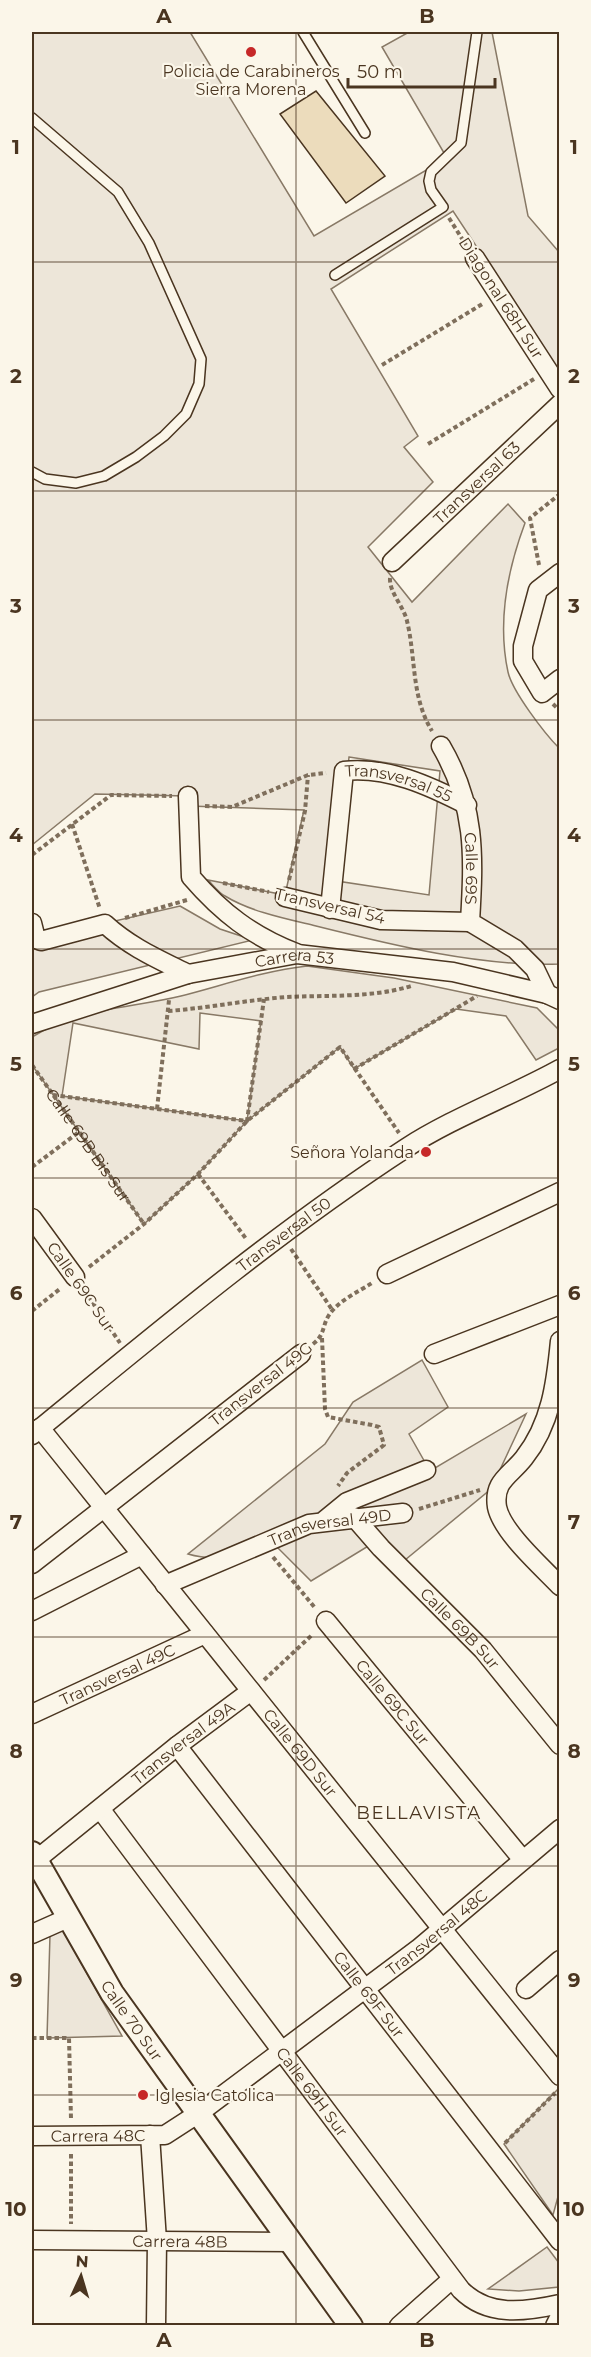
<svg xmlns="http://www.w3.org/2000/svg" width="591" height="2357" viewBox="0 0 591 2357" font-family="Montserrat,sans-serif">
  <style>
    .green { fill: #ede6d9; stroke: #887966; stroke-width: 1.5; fill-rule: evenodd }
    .building { fill: #ecdcbc; stroke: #4a3520; stroke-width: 1.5 }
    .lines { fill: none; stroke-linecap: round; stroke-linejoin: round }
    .service-casing { stroke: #4a3520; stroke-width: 12 }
    .minor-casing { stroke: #4a3520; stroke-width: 21 }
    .tertiary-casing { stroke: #4a3520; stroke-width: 26 }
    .path { stroke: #7f6f5c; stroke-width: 4; stroke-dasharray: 4.5 3; stroke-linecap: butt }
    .service { stroke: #fbf6e9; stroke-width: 9 }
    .minor { stroke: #fbf6e9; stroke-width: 18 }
    .tertiary { stroke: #fbf6e9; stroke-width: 22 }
    .grid { fill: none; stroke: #4a3520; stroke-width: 1.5; stroke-opacity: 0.55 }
    .poi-dot { fill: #c62828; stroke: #fbf6e9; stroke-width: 2 }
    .labels { text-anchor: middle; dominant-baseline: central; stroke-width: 4.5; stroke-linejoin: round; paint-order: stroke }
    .poi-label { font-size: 16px; fill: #4a3520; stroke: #fbf6e9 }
    .street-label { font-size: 16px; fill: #4a3520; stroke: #fbf6e9 }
    .neighbourhood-label { font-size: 18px; letter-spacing: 1.5px; fill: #4a3520; stroke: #fbf6e9 }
    .neatline { fill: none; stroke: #4a3520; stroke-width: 2 }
    .grid-label { font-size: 20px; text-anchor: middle; font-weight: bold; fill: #4a3520 }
  </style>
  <rect width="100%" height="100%" fill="#fbf6e9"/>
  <g class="green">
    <path d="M32 32H190L314 236 447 158 382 47 409 32H492L528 216 559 252V365L556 367 453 211 331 289 418 436 404 447 433 482 368 547 412 602 508 504 525 523C507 571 497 621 508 672 512 691 545 734 559 748V964C481 967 392 945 316 926 287 919 251 912 225 896 219 893 213 885 208 880L285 895 304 810 189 806 187 796 95 794 32 845ZM349 757 440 771 429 895 337 881Z"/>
    <path d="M180 906 220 929 253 940 39 992 32 997V940Z"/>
    <path d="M307 966 394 978 537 1008 559 1030V1048L536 1060 506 1016 456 1009 354 1069 340 1047 247 1121 198 1174 144 1224 32 1065V1037C81 1007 127 1009 181 996 224 985 263 971 307 966ZM200 1013 261 1021 247 1121 62 1096 73 1023 199 1049Z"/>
    <path d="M422 1360 448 1407 409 1434 430 1471 526 1414 491 1489 405 1560 383 1537 311 1581 276 1546C247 1554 218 1563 188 1554L325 1444 353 1402Z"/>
    <path d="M62 1929 122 2036 47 2038 50 1935Z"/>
    <path d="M559 2088V2193L553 2215 504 2144Z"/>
    <path d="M547 2247 559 2263V2287L519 2291 488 2289Z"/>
  </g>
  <path class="building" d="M316 91 385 176 346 203 280 114Z"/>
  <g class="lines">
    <g class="service-casing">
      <g id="service">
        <path d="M303 32 365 133"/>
        <path d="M32 118 118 192 149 243 201 359 199 384 186 414 164 436 136 457 104 476 76 483 45 479 32 472"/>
        <path d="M335 275 443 207 431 190 429 181 431 172 461 143 477 32"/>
      </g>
    </g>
    <g class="minor-casing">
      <g id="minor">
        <path d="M475 258 560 389"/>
        <path id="s2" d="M392 562 560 404"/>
        <path d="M560 573 538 590 523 646V661L542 693 560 679"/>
        <path id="s3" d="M441 746C476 806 474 855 470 922L515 949 535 969 547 994"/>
        <path d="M188 796 191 877C222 913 252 936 296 953"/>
        <path d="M285 897 381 920 470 922"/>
        <path id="s4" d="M330 909 344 771C387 766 430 786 467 805"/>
        <path d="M32 923 36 939 41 941 105 924C130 947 158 959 188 974"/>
        <path id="s5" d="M32 1024 188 974 297 954 453 972 547 994 560 1000"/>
        <path d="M32 1218 75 1277"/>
        <path d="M387 1274 560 1192"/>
        <path d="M560 1341C556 1383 551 1424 524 1458 510 1476 493 1481 497 1507 502 1532 542 1567 560 1586"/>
        <path d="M434 1354 560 1305"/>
        <path id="s6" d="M40 1428 560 2076"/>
        <path id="s7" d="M32 1435C153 1336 274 1234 406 1148 452 1118 511 1096 560 1069"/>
        <path id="s8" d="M354 1517 381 1548 483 1650 560 1745"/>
        <path d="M325 1520 347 1502 426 1470"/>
        <path d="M32 1564 301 1354"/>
        <path id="s9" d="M165 1585 309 1524 403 1513"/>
        <path d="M32 1611 142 1555"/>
        <path id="s10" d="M326 1621 523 1860"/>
        <path id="s11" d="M32 1714 205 1634"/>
        <path id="s12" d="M177 1746 560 2241"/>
        <path id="s13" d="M101 1810 461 2290C488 2317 524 2312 560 2304"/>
        <path id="s14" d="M36 1860 177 1746 251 1691"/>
        <path d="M32 1934 68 1918"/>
        <path d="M526 1989 560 1960"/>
        <path d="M150 2135 157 2241 156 2326"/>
        <path id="s15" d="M32 2136 165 2135 199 2113 418 1949 560 1829"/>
        <path id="s16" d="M32 2240 292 2242"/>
        <path d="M399 2326 452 2279"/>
        <path d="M555 2326 560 2316"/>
      </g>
    </g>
    <g class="tertiary-casing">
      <g id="tertiary">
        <path id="s17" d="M32 1853 112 1993 351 2326"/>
      </g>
    </g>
    <g class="path">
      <path d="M449 218 466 245"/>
      <path d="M382 365 484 303"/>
      <path d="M428 444 534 379"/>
      <path d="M539 565 530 518 560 494"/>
      <path d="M390 578C389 592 404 607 407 621 416 658 411 697 432 731"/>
      <path d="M553 704 560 711"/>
      <path d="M205 806 232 807 308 775 326 773"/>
      <path d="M72 824 100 909"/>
      <path d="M32 855 111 795 172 796"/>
      <path d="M289 880 305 811 308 775"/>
      <path d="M223 883 269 892"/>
      <path d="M125 918 187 900"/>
      <path d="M168 1011C208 1008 247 1000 287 997 328 995 372 998 411 986"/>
      <path id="s1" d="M32 1065 144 1224"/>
      <path d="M354 1069 477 996"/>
      <path d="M53 1095 247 1121 264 999"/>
      <path d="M157 1109 169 1000"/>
      <path d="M32 1167 79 1132"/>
      <path d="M198 1174 247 1240"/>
      <path d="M291 1249 333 1311"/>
      <path d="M89 1267 144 1224 198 1174 247 1121 340 1047 399 1133"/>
      <path d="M84 1290 120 1343"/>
      <path d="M32 1311 61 1288"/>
      <path d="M322 1338 325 1409 328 1417 372 1425 379 1427 384 1445 347 1473 338 1486"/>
      <path d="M313 1344C325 1335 322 1326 329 1315 338 1301 358 1292 372 1283"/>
      <path d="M419 1509 480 1490"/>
      <path d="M273 1557 316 1609"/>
      <path d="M264 1680 313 1634"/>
      <path d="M32 2038H69L71 2119"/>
      <path d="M505 2143 555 2093"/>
      <path d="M71 2154V2224"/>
    </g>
    <use href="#service" class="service"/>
    <use href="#minor" class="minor"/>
    <use href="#tertiary" class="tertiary"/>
  </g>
  <path class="grid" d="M296 32V2326M32 262H560M32 491H560M32 720H560M32 949H560M32 1178H560M32 1408H560M32 1637H560M32 1866H560M32 2095H560"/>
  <g class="poi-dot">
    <circle cx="251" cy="52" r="6"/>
    <circle cx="426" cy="1152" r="6"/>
    <circle cx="143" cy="2095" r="6"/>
  </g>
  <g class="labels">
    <g class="poi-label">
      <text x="251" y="71">Policia de Carabineros<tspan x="251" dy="18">Sierra Morena</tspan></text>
      <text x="414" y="1152" text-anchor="end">Señora Yolanda</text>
      <text x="155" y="2095" text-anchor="start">Iglesia Catolica</text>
    </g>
    <g class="street-label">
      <text transform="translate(501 298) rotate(57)">Diagonal 68H Sur</text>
      <text stroke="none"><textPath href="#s2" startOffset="116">Transversal 63</textPath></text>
      <text stroke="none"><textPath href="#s4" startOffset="195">Transversal 55</textPath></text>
      <text stroke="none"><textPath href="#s3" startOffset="128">Calle 69S</textPath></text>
      <text transform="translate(330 906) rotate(13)">Transversal 54</text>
      <text stroke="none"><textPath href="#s5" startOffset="272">Carrera 53</textPath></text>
      <text stroke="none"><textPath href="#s1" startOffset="98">Calle 69B Bis Sur</textPath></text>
      <text stroke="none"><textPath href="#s7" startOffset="322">Transversal 50</textPath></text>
      <text transform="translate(81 1287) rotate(55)">Calle 69C Sur</text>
      <text transform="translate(261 1384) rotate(-38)">Transversal 49G</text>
      <text stroke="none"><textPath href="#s9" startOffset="176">Transversal 49D</textPath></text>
      <text stroke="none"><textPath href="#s8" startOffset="154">Calle 69B Sur</textPath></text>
      <text stroke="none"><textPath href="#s11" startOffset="94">Transversal 49C</textPath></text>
      <text stroke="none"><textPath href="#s10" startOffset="105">Calle 69C Sur</textPath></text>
      <text stroke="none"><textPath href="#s14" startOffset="188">Transversal 49A</textPath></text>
      <text stroke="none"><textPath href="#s6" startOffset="416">Calle 69D Sur</textPath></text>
      <text stroke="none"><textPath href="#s15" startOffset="472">Transversal 48C</textPath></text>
      <text stroke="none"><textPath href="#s12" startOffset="314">Calle 69F Sur</textPath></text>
      <text stroke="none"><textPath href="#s17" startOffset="195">Calle 70 Sur</textPath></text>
      <text stroke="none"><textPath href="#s13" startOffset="352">Calle 69H Sur</textPath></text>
      <text stroke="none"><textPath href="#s15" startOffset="66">Carrera 48C</textPath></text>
      <text stroke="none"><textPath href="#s16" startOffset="148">Carrera 48B</textPath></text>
    </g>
    <g class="neighbourhood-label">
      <text x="419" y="1813">BELLAVISTA</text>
    </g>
  </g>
  <rect width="591" height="2357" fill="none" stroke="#fbf6e9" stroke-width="66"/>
  <g transform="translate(81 2276) rotate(4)" stroke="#fbf6e9" stroke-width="4.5" paint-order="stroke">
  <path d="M0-4.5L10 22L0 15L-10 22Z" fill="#4a3520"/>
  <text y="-9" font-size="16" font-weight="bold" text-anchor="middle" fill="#4a3520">N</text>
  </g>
  <path d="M348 78v9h147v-9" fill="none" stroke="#4a3520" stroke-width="3"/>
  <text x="357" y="78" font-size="18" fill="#4a3520" stroke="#fbf6e9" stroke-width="4.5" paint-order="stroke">50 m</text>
  <rect x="33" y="33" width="525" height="2291" class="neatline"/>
  <g class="grid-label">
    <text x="164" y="23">A</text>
    <text x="427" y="23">B</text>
    <text x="16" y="154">1</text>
    <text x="574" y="154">1</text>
    <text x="16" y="383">2</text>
    <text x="574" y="383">2</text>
    <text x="16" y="613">3</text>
    <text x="574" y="613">3</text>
    <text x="16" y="842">4</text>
    <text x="574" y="842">4</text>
    <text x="16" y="1071">5</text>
    <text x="574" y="1071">5</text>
    <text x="16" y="1300">6</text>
    <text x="574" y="1300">6</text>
    <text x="16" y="1529">7</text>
    <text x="574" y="1529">7</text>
    <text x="16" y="1758">8</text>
    <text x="574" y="1758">8</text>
    <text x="16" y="1987">9</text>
    <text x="574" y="1987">9</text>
    <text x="16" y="2216">10</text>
    <text x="574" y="2216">10</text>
    <text x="164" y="2347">A</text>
    <text x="427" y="2347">B</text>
  </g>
</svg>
